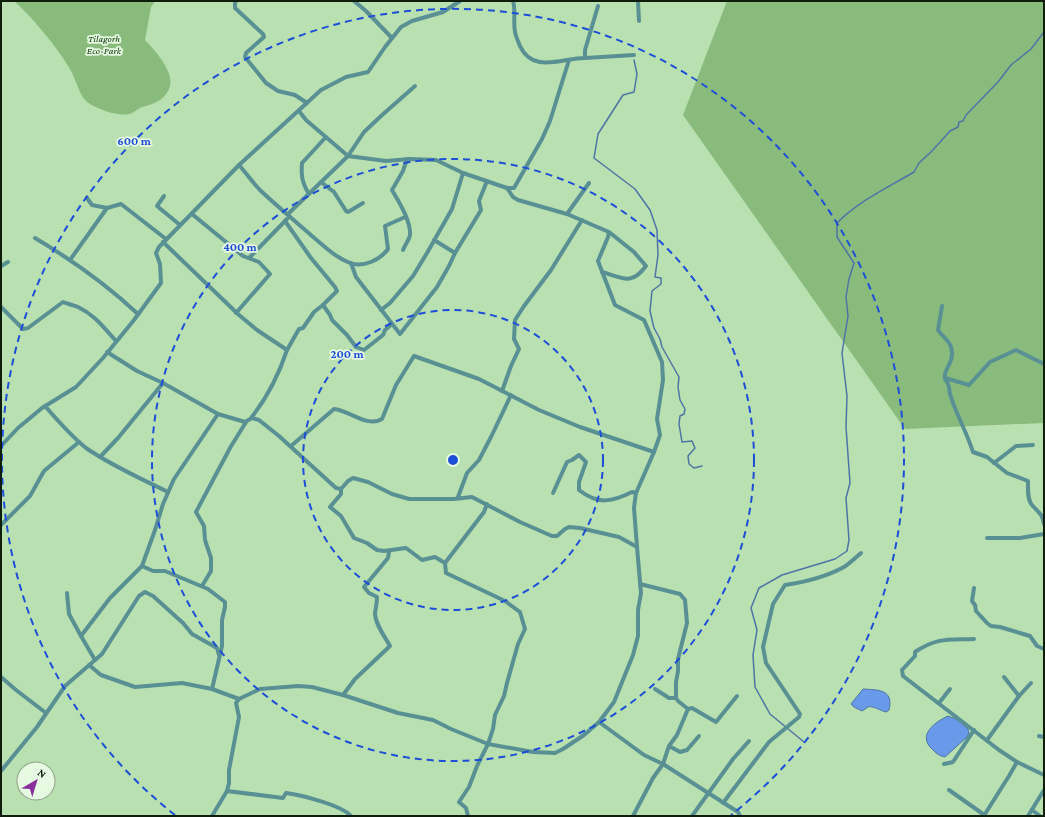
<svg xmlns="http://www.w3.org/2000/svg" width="1045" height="817" viewBox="0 0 1045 817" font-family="'Crimson Pro',serif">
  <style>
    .green { fill: #89bb7d }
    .water { fill: #699ae9; stroke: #4e74a6 }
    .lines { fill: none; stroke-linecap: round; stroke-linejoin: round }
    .stream { stroke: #4e74a6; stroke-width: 1.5 }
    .minor { stroke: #599093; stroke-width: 4 }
    .ring { fill: none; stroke: #1d4ed8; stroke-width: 2; stroke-dasharray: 7 5 }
    .labels { text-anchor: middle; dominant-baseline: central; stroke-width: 3.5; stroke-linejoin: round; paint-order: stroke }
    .park-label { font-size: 10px; font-style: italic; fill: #083500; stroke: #e7fbe2 }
    .centre { fill: #1d4ed8; stroke: #e7fbe2; stroke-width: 2 }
    .ring-label { font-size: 12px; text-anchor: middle; font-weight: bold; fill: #1d4ed8; stroke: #e7fbe2; stroke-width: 3.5; stroke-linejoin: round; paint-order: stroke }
  </style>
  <rect width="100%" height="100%" fill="#b9e0b0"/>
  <g class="green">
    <path d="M14 1H155L151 7 145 40C155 50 174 72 170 86 166 100 154 104 142 107 137 109 134 113 129 114 118 117 94 108 86 101 79 94 76 80 71 71 59 49 33 18 14 1Z"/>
    <path d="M727 1H1044V423L905 429 683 115Z"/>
  </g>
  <g class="water">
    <path d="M863 689C878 690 894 689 889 710L886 712C881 711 872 705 868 707 866 708 864 710 862 711L854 707 851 704Z"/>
    <path d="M948 716 956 719 968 729 969 733 967 737 945 757C939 756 936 753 932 749 917 735 935 722 948 716Z"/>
  </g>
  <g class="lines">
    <g class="stream">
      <path d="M634 60 637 74 634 92 623 95 598 134 594 158 635 189 650 210 657 230 658 255 655 277 661 278V284L652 291 650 311 654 328 660 339 662 347 679 377 678 387 680 400 685 409 684 414 680 416 679 424 682 442 692 441 695 448 688 456 689 464 694 468 702 466"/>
      <path d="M804 742 770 714 755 687 753 655 757 630 751 608 759 588 782 575 835 559 847 551 849 540 846 498 850 483 846 427 847 396 842 353 848 316 846 297 849 279 854 263 837 237V223C859 201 887 188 914 172L919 163 931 152 950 131 958 127 959 122 963 121 966 115 998 82 1011 65 1031 49 1044 32"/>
    </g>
    <g class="minor">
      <path d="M236 1 235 3V8L263 34 264 37 246 53 245 57 266 83 278 91 295 95 307 103"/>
      <path d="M354 1 366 11 392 38"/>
      <path d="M513 1C516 11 513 21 515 32 516 37 518 41 520 46 533 74 562 58 585 58V50L598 6"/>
      <path d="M638 1 639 21"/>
      <path d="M585 58 634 55"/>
      <path d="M239 165C246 173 253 183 261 191 277 206 295 221 312 236 324 246 335 257 350 263 363 268 380 260 388 249L385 226 405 217"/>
      <path d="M321 182 334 192 346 211 348 212 363 203"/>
      <path d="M507 188H514L542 139 550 121 569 60"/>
      <path d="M309 194C302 183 301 175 302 163L326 137"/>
      <path d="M164 196 157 206 180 225"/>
      <path d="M87 198 92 205 107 208 121 204 166 239"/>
      <path d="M192 214 243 256 259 262 270 274 236 313"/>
      <path d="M288 214 348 156 364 132 381 116 415 86"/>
      <path d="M567 214 589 183"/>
      <path d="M285 221 311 258 335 287 337 291 323 305 330 315 332 320 347 335 356 347 364 350 383 335 385 330 392 324"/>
      <path d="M35 238C72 260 107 285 138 314"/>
      <path d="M434 240 455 253"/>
      <path d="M163 242 239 315 257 330 287 350C279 374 267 398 251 418"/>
      <path d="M403 250C405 245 409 240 410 235 411 221 399 202 392 190L403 171 407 159"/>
      <path d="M249 258 287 219"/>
      <path d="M70 260 107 208"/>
      <path d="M351 263 356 277 400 334 437 287 449 266 455 253 481 210 479 201 487 181"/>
      <path d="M1 266 8 262"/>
      <path d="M602 272C623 278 631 286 646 266L634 252 609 232"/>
      <path d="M942 306 938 330C942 336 949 340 951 347 956 362 942 370 945 379 946 381 948 383 948 384 950 388 949 393 951 397 957 416 967 433 973 452L987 457 1007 473 1028 481C1028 489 1027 499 1032 505 1039 513 1042 513 1044 524"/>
      <path d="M1 307 23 329 28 328 63 302C68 304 73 305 78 307 95 315 104 328 116 341"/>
      <path d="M381 310 390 303 413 276 427 253 452 209 463 173"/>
      <path d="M287 350 299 329 303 328 314 312 323 305"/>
      <path d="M107 352 137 371 163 383 218 414"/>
      <path d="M945 378 969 385 990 362 1016 350 1044 364"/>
      <path d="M502 391 511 366 519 349 514 339 515 320 524 306 551 270 582 220"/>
      <path d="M45 406C58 421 71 436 86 448 112 466 140 478 168 492"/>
      <path d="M1 446 18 428 42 408 76 387 103 358 134 320 161 283 160 264 156 253 159 247 239 165 321 90 346 77 368 72 385 47 401 27 412 21 443 12 460 1"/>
      <path d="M291 446 334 409C349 410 367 428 382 419L396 385 414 356 479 379 539 410 580 427 654 452"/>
      <path d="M100 457 118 438 163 383"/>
      <path d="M994 463 1016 446 1033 445"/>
      <path d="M341 489V494L330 507 341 516 354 538 367 543 377 550 384 551 406 548 422 560 435 557 445 563 484 512 487 504"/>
      <path d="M553 493 567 462 572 460 579 455 586 462 579 482V490C598 505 612 502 632 492L636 493"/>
      <path d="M458 497 467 473 479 460 491 437 511 395"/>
      <path d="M1 525 30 496 44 471 79 442"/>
      <path d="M987 538H1020L1044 534"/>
      <path d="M445 563 446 573 505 601 520 612 525 629 518 644 507 683 504 696 495 715 493 729 488 744 477 766 469 787 459 802 466 808 468 816"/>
      <path d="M142 566 153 571H165L208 589 225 602V607L222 620V646L212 689"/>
      <path d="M202 586 211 571V558L205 540 204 526 196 512 230 448 246 422"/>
      <path d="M974 588 972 601 975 605 976 611 987 623 991 626 1000 627 1030 636 1037 646 1044 649"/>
      <path d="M67 593 69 614 81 636"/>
      <path d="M974 639C949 640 937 637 915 652V656L902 670 903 676 999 750 1017 762 1044 775"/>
      <path d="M95 660 81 636 110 598 142 566 155 530 163 504 174 479 218 414 245 422 252 418 259 420 279 436 336 488 341 489 348 481 353 478 368 482 392 494 409 499H454L472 497 520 522 552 536H557L565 529 569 527 580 528 619 537 637 547"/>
      <path d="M89 665 101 675 135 687 182 683 212 689 239 699"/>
      <path d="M1 677 16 690 46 713"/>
      <path d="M1004 677 1019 696"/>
      <path d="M655 689 669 698H676"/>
      <path d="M343 695 355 679 390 646C385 637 375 624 375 613 376 607 377 603 377 597L369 593 364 587 388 558 389 552"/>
      <path d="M939 703 950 689"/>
      <path d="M688 709 692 708 716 722 737 696"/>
      <path d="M599 722 644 755 663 764 738 812 740 816"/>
      <path d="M1039 736 1044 737"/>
      <path d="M987 740 1019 696 1031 683"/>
      <path d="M669 746 680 752 687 750 699 736"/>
      <path d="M944 764 953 762 974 730"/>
      <path d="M1 771 37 727 65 686 102 654 139 596 145 592 153 596 183 623 192 634 217 648 219 655"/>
      <path d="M949 790 983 814H985L1009 776 1017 762"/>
      <path d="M227 791 283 798 286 793C301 795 341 805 351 816"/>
      <path d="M723 803 769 742 799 717 800 714 766 663 763 647 773 604 785 585C805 582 826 577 844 567 850 563 856 557 861 553"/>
      <path d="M1032 810 1040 816"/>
      <path d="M212 816 227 791 229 783V770L239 717 236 703 239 699 260 689 298 686 312 687 343 695 398 713 433 720 451 729 488 744 533 752 555 753 563 749 584 735 599 722 614 702 633 655 638 636V610L641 593 637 547 634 508 635 500 636 493 654 452 660 435 657 419 663 380 662 362 644 320 615 305 598 261 608 237 609 232 567 214 518 200 513 197 507 188 463 173 436 160 410 159 386 161 348 156 306 120 299 111"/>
      <path d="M633 816 653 778 663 764 669 746 677 735 688 709 678 701 676 698V682L678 671V659L687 623 685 600 680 594 640 584"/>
      <path d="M692 816 733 759 749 741"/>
      <path d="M1028 816 1044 790"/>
    </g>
  </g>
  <g class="ring">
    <circle cx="453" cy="460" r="150"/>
    <circle cx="453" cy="460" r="301"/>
    <path d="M175 815A451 451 0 1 1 731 815"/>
  </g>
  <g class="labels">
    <g class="park-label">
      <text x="104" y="38">Tilagorh<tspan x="104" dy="12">Eco-Park</tspan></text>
    </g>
  </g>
  <circle cx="453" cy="460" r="6" class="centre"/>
  <g class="ring-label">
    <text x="134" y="145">600 m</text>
    <text x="240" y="251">400 m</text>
    <text x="347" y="358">200 m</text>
  </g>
  <rect width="1045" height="817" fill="none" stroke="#0f1d0b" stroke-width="4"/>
  <g transform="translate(36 781) rotate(38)"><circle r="19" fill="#e7fbe2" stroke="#91a28c"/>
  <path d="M0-3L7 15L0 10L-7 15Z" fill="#8a319e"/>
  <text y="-6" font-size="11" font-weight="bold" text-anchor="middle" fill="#0f1d0b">N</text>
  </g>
</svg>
